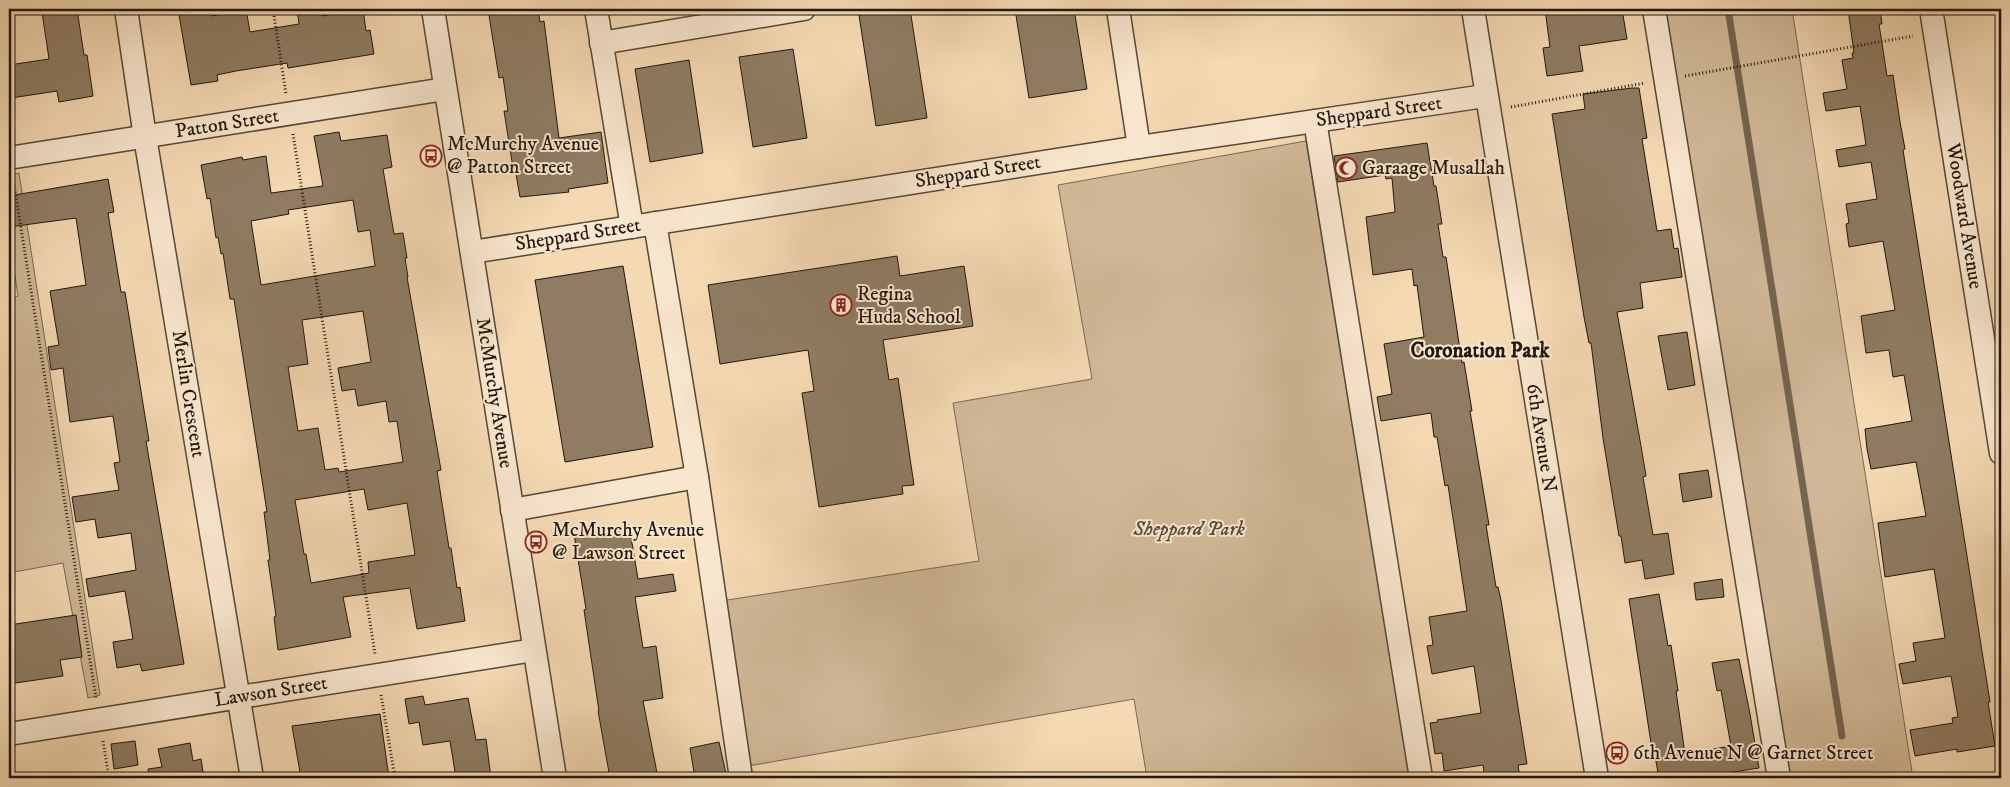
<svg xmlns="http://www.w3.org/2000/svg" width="2010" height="787" viewBox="0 0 2010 787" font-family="'IM FELL DW Pica',serif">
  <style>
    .green { fill: #d0b897; stroke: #796852 }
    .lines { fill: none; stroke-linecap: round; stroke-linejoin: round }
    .stream { stroke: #75644f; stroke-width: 7 }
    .building { fill: #8f7c63; stroke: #22170d; fill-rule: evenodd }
    .minor-casing { stroke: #564836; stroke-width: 25 }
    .path { stroke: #22170d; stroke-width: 3; stroke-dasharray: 1 2.5; stroke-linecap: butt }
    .minor { stroke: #f8e6ce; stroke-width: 22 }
    .labels { text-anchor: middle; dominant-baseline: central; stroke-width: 4; stroke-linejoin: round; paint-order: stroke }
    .street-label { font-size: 20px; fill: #22170d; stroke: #f8e6ce }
    .poi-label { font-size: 20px; fill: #22170d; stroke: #f8e6ce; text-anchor: start }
    .park-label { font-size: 20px; font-style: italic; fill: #564736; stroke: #f8e6ce }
    .neighbourhood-label { font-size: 21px; font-weight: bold; fill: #22170d; stroke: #f8e6ce }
  </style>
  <rect width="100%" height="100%" fill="#f4d9b3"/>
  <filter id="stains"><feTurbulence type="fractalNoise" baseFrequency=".004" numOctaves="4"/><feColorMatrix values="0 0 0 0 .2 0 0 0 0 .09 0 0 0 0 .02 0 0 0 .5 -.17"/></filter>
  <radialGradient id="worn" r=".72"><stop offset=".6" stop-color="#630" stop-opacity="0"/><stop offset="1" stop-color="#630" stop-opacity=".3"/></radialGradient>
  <g class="green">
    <path d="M1654 9H1792L1913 778H1779Z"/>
    <path d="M1306 141 1410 778H1147L1134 699 748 766 721 601 979 561 953 403 1092 379 1058 185Z"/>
    <path d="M19 173 100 695 88 698 63 563 9 573V298L18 296 9 237V175Z"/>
  </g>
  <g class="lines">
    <path class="stream" d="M1728 9 1842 736"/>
  </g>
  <g class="building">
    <path d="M60 9H77L84 55H87L93 96 59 102 57 91 11 98 9 65 49 59 42 12Z"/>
    <path d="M178 9H211L212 16 246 9 250 32 299 24 297 9H321L322 16 363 9 366 31 370 30 374 54 288 68 287 63 236 71 217 75 218 81 191 85Z"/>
    <path d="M488 9H538L540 22 544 21 559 138 601 132 608 183 568 189 569 192 520 197 516 174H514L504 111H508L503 77 499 78Z"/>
    <path d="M900 9H910L927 118 876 126 859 15Z"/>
    <path d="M1015 9H1074L1087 89 1029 98Z"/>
    <path d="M1545 9H1622L1627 39 1579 46 1583 71 1547 76 1543 48 1550 47Z"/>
    <path d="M1848 9H1880L1882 24H1879L1887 76 1893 75 1900 122 1905 149 1903 150 1990 702H1988L1995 746 1957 752V749L1915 756 1910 730 1953 723 1952 718 1958 717 1951 676 1903 684 1899 664 1916 661 1913 643 1945 638 1934 569 1885 577 1878 523 1926 516 1916 462 1871 469 1867 449 1865 429 1912 421 1904 375 1893 377 1889 350 1866 353 1861 316 1895 310 1883 241 1849 247 1846 224 1849 223 1846 204 1877 199 1871 162 1839 167 1836 150 1866 145 1860 106 1826 111 1823 93 1847 89 1842 60 1853 58 1852 53H1854Z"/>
    <path d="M793 49 807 138 753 147 739 57Z"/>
    <path d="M689 60 703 153 650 162 635 69Z"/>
    <path d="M1632 88H1639L1647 138 1642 139 1657 231 1671 229 1674 249 1678 248 1682 277 1640 283 1643 308 1617 312 1641 446 1646 476 1643 477 1653 535 1668 533 1674 574 1645 579 1642 560 1625 563 1621 536H1619L1603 438 1591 343H1589L1584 317 1552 114 1585 109 1583 94Z"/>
    <path d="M339 132 341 141 387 135 392 167 383 169 394 234 403 233 407 258H405L408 277H407L441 470 437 471 449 548H451L457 588 460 587 465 621 417 629 410 588 343 597 351 637 278 650 274 617 276 616 268 560H270L264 512H267L240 338 234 299H230L223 253 221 254 218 237 216 238 210 198 207 199 201 165 242 157 243 160 266 156 271 193 323 186 314 136ZM353 200 358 232 370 230 375 266 261 285 251 221 289 214 288 210ZM363 311 371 362 338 368 342 391 355 389 358 406 386 401 389 422 397 421 403 462 339 472 338 468 325 470 318 428 298 431 288 367 308 364 302 320ZM364 489 368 510 407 503 415 555 368 562 369 573 311 583 306 554H304L295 500Z"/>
    <path d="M1427 143 1434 186H1436L1442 224H1438L1443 257H1446L1462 363 1464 362 1472 411H1470L1489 525H1486L1496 587H1498L1501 600 1527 764 1518 765 1520 778H1485L1483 765 1444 771 1442 753 1435 754 1430 723 1438 722 1437 720 1481 713 1474 666 1432 674 1427 646 1433 645 1429 617 1467 611 1448 485 1445 486 1437 437H1434L1431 413 1381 421 1377 397 1392 394 1384 344 1424 337 1417 285 1414 286 1412 269 1373 275 1366 217 1395 212 1392 178 1386 179 1385 175 1338 182 1334 156Z"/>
    <path d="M108 179 114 212 108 213 121 292H125L149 441H146L184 664 142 671 140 664 117 668 113 642 133 639 125 591 89 597 86 579 136 570 131 533 98 538 95 519 76 522 72 497 119 490 114 463 120 462 113 416 70 422 63 368 51 370 48 347 59 345 50 291 86 285 76 218 9 227V196Z"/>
    <path d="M897 256 900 276 964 266 973 326 883 340 889 380 898 378 914 485 902 486 903 494 819 507 802 393 814 391 808 350 720 364 708 285Z"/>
    <path d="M623 266 653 447 565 462 535 280Z"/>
    <path d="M1687 332 1695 385 1668 390 1658 336Z"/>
    <path d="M1708 470 1712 497 1683 502 1679 474Z"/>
    <path d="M629 525 638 579 673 574 676 591 635 597 643 648 656 646 663 698 643 701 658 778H610L598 711H599L584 610 586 609 574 534Z"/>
    <path d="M1722 579 1724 597 1696 600 1694 583Z"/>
    <path d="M1659 594 1668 646 1671 645 1678 691H1676L1685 754 1731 746 1721 690 1717 691 1712 663 1739 659 1750 714 1759 768 1694 778H1659L1655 756H1653L1629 599Z"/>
    <path d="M76 615 82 657 60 660 63 676 9 684V625Z"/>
    <path d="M423 696 425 705 468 698 476 740 486 739 491 778H456L450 741 423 745 419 722 409 724 405 699Z"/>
    <path d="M380 714 389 778H301L292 726Z"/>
    <path d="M135 741 138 765 114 769 111 744Z"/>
    <path d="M719 742 727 778H695L690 748Z"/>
    <path d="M190 743 193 761 201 759 204 778H149L148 769 162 767 158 749Z"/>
  </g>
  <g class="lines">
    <g class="minor-casing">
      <g id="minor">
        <path d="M126 9 145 137 252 778"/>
        <path d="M433 9 555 778"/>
        <path d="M596 9 632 227"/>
        <path d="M1118 9 1139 147"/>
        <path d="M1473 9 1597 778"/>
        <path d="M1654 9 1779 778"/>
        <path d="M1931 9 2001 453"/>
        <path d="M601 43 804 9"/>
        <path d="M1315 121 1421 778"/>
        <path d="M9 158 445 89"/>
        <path d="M655 223 697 477 741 778"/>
        <path d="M472 252 1139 147 1485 96"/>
        <path d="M512 510 697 477"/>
        <path d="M9 734 534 650"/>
      </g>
    </g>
    <g class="path">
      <path d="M273 9 286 94"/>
      <path d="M1685 76 1913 36"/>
      <path d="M1511 107 1645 83"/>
      <path d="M293 134 375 654"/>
      <path d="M13 178 96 698"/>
      <path d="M381 695 395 778"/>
      <path d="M103 741 109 778"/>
    </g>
    <use href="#minor" class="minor"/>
  </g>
  <defs>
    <g id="bus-ring" transform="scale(1.125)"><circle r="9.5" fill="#f8e6ce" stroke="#8f2418" stroke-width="1.5"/><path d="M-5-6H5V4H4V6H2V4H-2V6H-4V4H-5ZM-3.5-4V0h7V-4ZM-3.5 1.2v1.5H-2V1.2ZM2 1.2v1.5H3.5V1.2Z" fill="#8f2418"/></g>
    <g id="mosque-ring" transform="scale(1.125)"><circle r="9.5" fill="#f8e6ce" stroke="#8f2418" stroke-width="1.5"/><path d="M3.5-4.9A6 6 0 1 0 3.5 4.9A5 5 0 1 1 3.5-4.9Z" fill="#8f2418"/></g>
    <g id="building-ring" transform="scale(1.125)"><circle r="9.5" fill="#f8e6ce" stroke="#8f2418" stroke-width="1.5"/><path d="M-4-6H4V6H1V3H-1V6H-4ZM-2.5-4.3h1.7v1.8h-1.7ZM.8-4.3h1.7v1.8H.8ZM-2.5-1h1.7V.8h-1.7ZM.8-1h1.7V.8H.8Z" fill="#8f2418"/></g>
  </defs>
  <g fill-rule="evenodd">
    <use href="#bus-ring" x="431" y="156"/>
    <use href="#mosque-ring" x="1346" y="168"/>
    <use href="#building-ring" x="841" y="305"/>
    <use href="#bus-ring" x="536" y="542"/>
    <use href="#bus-ring" x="1617" y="753"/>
  </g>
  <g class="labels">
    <g class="street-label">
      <text transform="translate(1379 112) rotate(-8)">Sheppard Street</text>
      <text transform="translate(227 124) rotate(-9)">Patton Street</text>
      <text transform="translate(978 172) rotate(-9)">Sheppard Street</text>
      <text transform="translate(1964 216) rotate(81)">Woodward Avenue</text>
      <text transform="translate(578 235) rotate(-9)">Sheppard Street</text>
      <text transform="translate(494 393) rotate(81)">McMurchy Avenue</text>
      <text transform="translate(188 394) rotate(81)">Merlin Crescent</text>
      <text transform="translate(1541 438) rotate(81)">6th Avenue N</text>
      <text transform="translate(271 692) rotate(-9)">Lawson Street</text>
    </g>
    <g class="poi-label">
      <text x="447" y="144">McMurchy Avenue<tspan x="447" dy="23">@ Patton Street</tspan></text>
      <text x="1362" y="168">Garaage Musallah</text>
      <text x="857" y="294">Regina<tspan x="857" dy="23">Huda School</tspan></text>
      <text x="552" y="530">McMurchy Avenue<tspan x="552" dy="23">@ Lawson Street</tspan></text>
      <text x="1633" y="753">6th Avenue N @ Garnet Street</text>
    </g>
    <g class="park-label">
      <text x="1189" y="529">Sheppard Park</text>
    </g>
    <g class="neighbourhood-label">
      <text x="1480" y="351">Coronation Park</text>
    </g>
  </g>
  <rect width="2010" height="787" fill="none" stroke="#f4d9b3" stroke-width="30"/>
  <rect x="10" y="10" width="1990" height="767" fill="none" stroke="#22170d" stroke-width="2.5"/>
  <rect x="15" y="15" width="1980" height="757" fill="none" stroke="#22170d"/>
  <rect width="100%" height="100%" filter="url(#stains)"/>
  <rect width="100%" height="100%" fill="url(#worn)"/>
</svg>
